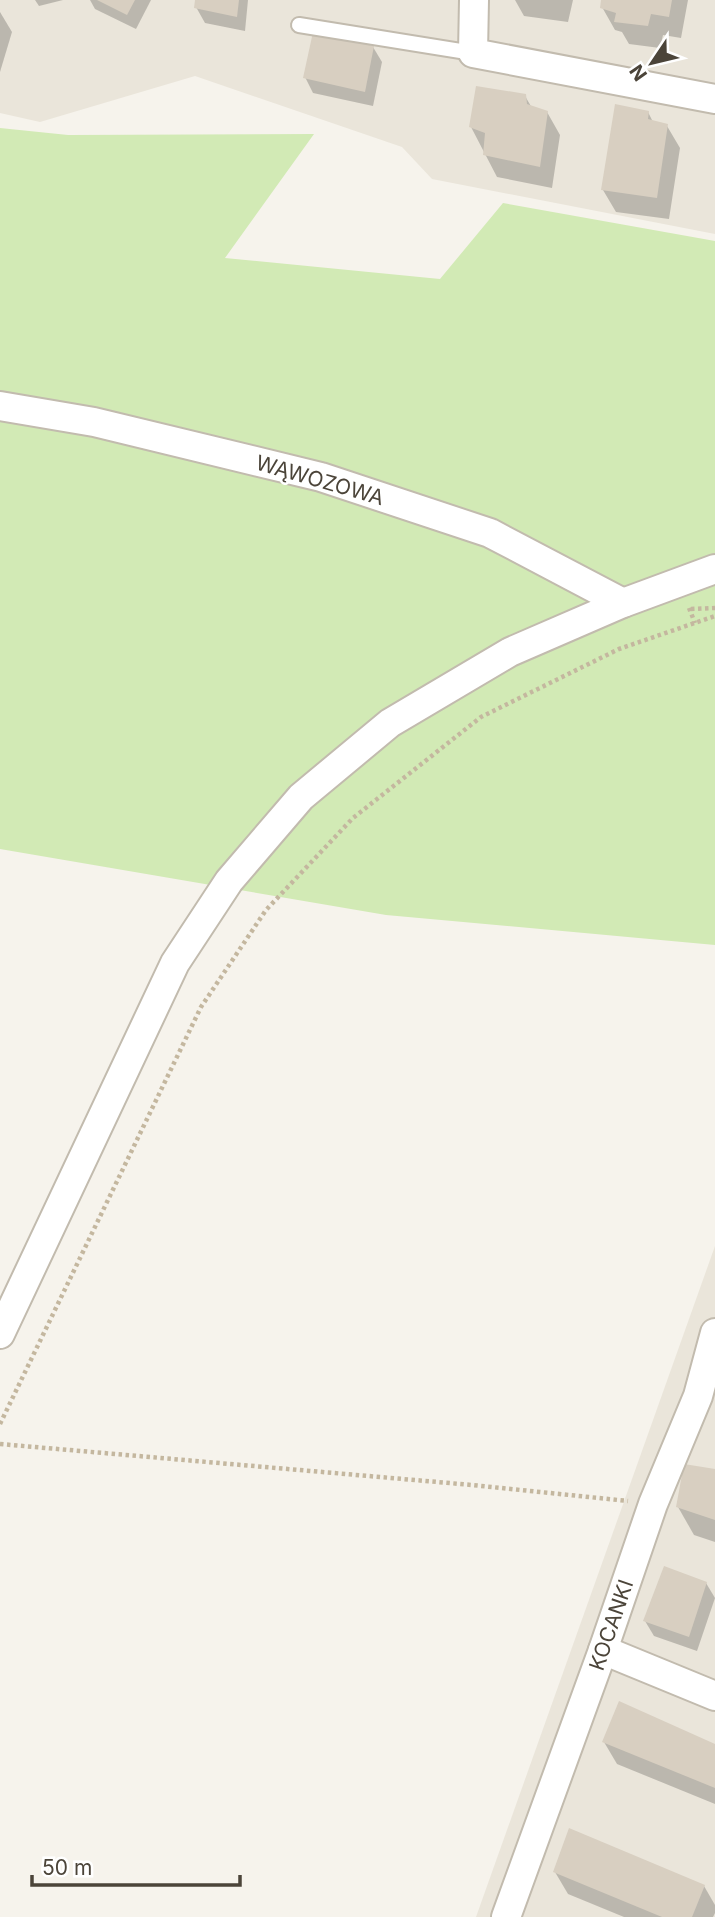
<svg xmlns="http://www.w3.org/2000/svg" width="715" height="1917" viewBox="0 0 715 1917" font-family="Inter,sans-serif">
  <style>
    .residential { fill: #eae5da }
    .green { fill: #d2eab5 }
    .shadow { fill: #0003 }
    .building { fill: #d8cfc1 }
    .lines { fill: none; stroke-linecap: round; stroke-linejoin: round }
    .service-casing { stroke: #c2bbae; stroke-width: 18 }
    .minor-casing { stroke: #c2bbae; stroke-width: 32 }
    .path { stroke: #c4b79f; stroke-width: 4.5; stroke-dasharray: 3.5 3.5; stroke-linecap: butt }
    .service { stroke: #fff; stroke-width: 14 }
    .minor { stroke: #fff; stroke-width: 28 }
    .labels { text-anchor: middle; dominant-baseline: central; stroke-width: 5; stroke-linejoin: round; paint-order: stroke }
    .street-label { font-size: 21px; fill: #4b4439; stroke: #fff }
  </style>
  <rect width="100%" height="100%" fill="#f6f3ec"/>
  <g class="residential">
    <path d="M0 0H715V234L432 179 402 147 195 76 40 122 0 113Z"/>
    <path d="M715 1246V1917H476Z"/>
  </g>
  <path class="green" d="M0 128 68 135 314 134 225 258 440 279 503 203 715 241V945L386 915 0 849Z"/>
  <g class="shadow">
    <path d="M35 0H63L39 6Z"/>
    <path d="M90 0H151L136 29 95 9Z"/>
    <path d="M197 0H248L245 31 205 23 196 7Z"/>
    <path d="M515 0H573L568 22 524 16Z"/>
    <path d="M603 0H688L681 38 663 35 660 48 629 44 622 32 615 30 602 7Z"/>
    <path d="M0 12 12 32 0 72Z"/>
    <path d="M373 47 382 62 373 106 313 93 305 77Z"/>
    <path d="M525 96 532 108 547 112 560 135 552 188 497 177 471 127Z"/>
    <path d="M648 112 653 122 667 126 680 148 669 219 616 212 603 190Z"/>
    <path d="M715 1472V1542L694 1535 678 1507Z"/>
    <path d="M706 1583 715 1598 697 1651 654 1636 645 1621Z"/>
    <path d="M604 1742 715 1746V1804L617 1764Z"/>
    <path d="M555 1872 704 1886 715 1905V1913L713 1917H624L568 1894Z"/>
  </g>
  <g class="building">
    <path d="M97 0H135L127 15Z"/>
    <path d="M195 0H239L237 17 194 8Z"/>
    <path d="M601 0H672L669 17 651 14 648 26 614 22 616 13 600 8Z"/>
    <path d="M313 32 374 46 365 92 303 78Z"/>
    <path d="M476 86 526 94 527 104 548 111 540 167 483 155 485 133 469 127Z"/>
    <path d="M615 104 649 111 648 119 668 124 657 198 601 190Z"/>
    <path d="M684 1464 715 1469V1520L676 1507Z"/>
    <path d="M664 1566 707 1582 689 1637 643 1621Z"/>
    <path d="M619 1701 715 1744V1788L602 1742Z"/>
    <path d="M569 1828 705 1885 692 1917H662L553 1872Z"/>
  </g>
  <g class="lines">
    <g class="service-casing">
      <path id="service" d="M299 25 473 53"/>
    </g>
    <g class="minor-casing">
      <g id="minor">
        <path d="M474 0 473 53 715 99"/>
        <path d="M0 406 94 422 321 477 490 533 623 603"/>
        <path d="M0 1334 175 963 229 881 301 797 390 723 510 652 623 603 715 569"/>
        <path d="M603 1650 715 1696"/>
        <path d="M506 1917 603 1650 653 1504 698 1396 715 1333"/>
      </g>
    </g>
    <g class="path">
      <path d="M689 608 695 623"/>
      <path d="M691 609 715 608"/>
      <path d="M0 1424 201 1007 266 910 353 818 481 717 619 649 715 616"/>
      <path d="M0 1444 472 1485 628 1501"/>
    </g>
    <use href="#service" class="service"/>
    <use href="#minor" class="minor"/>
  </g>
  <g class="labels">
    <g class="street-label">
      <text transform="translate(320 480) rotate(16)">WĄWOZOWA</text>
      <text transform="translate(611 1625) rotate(-71)">KOCANKI</text>
    </g>
  </g>
  <g transform="translate(652 63) rotate(235)" stroke="#ffffff" stroke-width="5" paint-order="stroke">
  <path d="M0-5L12 26L0 18L-12 26Z" fill="#4b4439"/>
  <text y="-10" font-size="19" font-weight="bold" text-anchor="middle" fill="#4b4439">N</text>
  </g>
  <path d="M32 1875v10h208v-10" fill="none" stroke="#4b4439" stroke-width="3.5"/>
  <text x="42" y="1875" font-size="21" fill="#4b4439" stroke="#ffffff" stroke-width="5" paint-order="stroke">50 m</text>
</svg>
